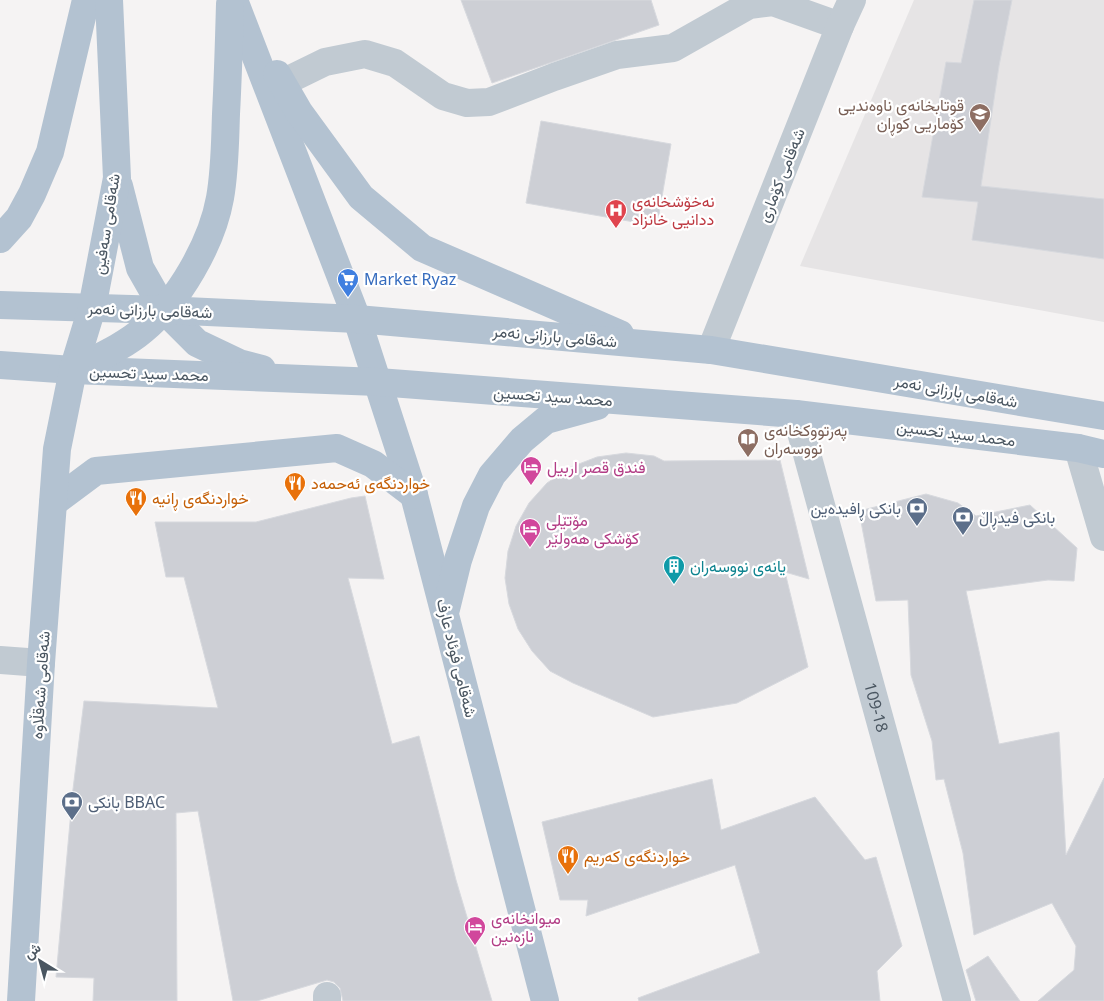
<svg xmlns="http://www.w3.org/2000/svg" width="1104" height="1001" viewBox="0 0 1104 1001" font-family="'Noto Sans',Vazirmatn,sans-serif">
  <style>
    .education { fill: #e6e4e5 }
    .building { fill: #cdcfd5; stroke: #d7d9de }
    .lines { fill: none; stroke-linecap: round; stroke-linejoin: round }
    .minor { stroke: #c1cad2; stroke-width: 28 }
    .major { stroke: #b3c2d1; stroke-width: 28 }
    .labels { text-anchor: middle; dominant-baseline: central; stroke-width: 4.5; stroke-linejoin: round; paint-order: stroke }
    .education-label { font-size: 16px; fill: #785e54; stroke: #fff; text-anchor: end }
    .street-label { font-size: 16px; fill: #4a5661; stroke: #fff }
    .health-label { font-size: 16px; fill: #be3a42; stroke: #fff; text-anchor: start }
    .shop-label { font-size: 16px; fill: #366cbe; stroke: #fff; text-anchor: start }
    .hotel-label { font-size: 16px; fill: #b23c85; stroke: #fff; text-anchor: start }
    .food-label { font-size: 16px; fill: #c56008; stroke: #fff; text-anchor: start }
    .service-label { font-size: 16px; fill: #4e5e75; stroke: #fff; text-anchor: start }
    .culture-label { font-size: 16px; fill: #0d838f; stroke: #fff; text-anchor: start }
  </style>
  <rect width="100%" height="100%" fill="#f5f3f3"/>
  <path class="education" d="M914 0H1104V322L800 266Z"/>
  <g class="building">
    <path d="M461 0H651L659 25 492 83Z"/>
    <path d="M974 0H1012L999 66 981 186 1104 199V259L972 240 978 202 922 197 946 62 961 63Z"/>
    <path d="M541 121 671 144 657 226 526 203Z"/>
    <path d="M626 453 654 456 664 461 780 460 809 579 785 572 808 667 737 703 653 717 573 683 550 671 532 651 518 629 509 604 505 578 508 551 516 526 529 503 547 483 571 467 597 457Z"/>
    <path d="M926 494 958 503 976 516 1030 505 1077 548 1074 581 1048 580 966 591 999 744 1059 732 1066 855 1104 778V1001H1038L1074 970 1076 946 1052 903 974 935 963 853 944 779 936 780 932 741 911 675 908 600 876 601 859 511Z"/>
    <path d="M365 496 384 579 348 578 392 744 419 736 456 880 492 1001H343L340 988 334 982 327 980 257 1001H233L198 811 176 813 177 1001H93L94 978 56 977 73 789 84 701 218 708 184 577H166L155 522H256L351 498Z"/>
    <path d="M712 779 721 830 815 797 865 860 876 857 902 946 877 971 880 1001H639L638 998 760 953 735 865 586 916 588 900H560L542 822Z"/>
    <path d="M988 956 1020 1001H976L966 970Z"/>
  </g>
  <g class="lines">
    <g class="minor">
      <path d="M282 83 325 62 365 54 395 63 443 96 467 103 489 102 554 77 617 55 673 48 749 5 773 2 840 26"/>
      <path d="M711 350 840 26 852 0"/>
      <path id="s1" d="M796 414 957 1001"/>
      <path d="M1078 448 1104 537"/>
      <path d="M0 660 41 663"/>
      <path d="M327 1001V996"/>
    </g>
    <g class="major">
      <path d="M234 0 357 319 414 495 545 1001"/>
      <path d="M277 74 299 112 361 197 422 248 620 334"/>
      <path d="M119 186 140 268 164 310 197 343 239 363 262 369"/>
      <path d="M0 239 19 218 32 194 50 152 86 0"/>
      <path d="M0 305 164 310 357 319 711 350 1104 416"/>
      <path d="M0 365 73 370 378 382 796 414 1078 448 1104 454"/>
      <path d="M74 370C97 358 123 347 143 330 179 301 212 243 220 198 225 170 225 142 226 114 228 77 229 41 230 4"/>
      <path d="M53 503 96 471 337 448 373 464 414 495"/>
      <path d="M446 609 458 560 476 506 492 475 522 440 546 420 597 406"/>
      <path d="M21 1001 41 663 57 449 73 370 92 308 117 178 109 0"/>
    </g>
  </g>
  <defs>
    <g id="school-pin" transform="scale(1.125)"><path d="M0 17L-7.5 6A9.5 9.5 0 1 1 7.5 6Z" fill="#8d6e63" stroke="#fff"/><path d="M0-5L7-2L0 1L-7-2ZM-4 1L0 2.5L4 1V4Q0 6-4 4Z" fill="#fff"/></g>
    <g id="hospital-pin" transform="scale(1.125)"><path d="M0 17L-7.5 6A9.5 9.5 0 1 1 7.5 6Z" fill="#e0444e" stroke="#fff"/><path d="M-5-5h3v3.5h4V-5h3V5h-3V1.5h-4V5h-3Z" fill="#fff"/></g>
    <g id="supermarket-pin" transform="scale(1.125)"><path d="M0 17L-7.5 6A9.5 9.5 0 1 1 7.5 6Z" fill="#3f7fe0" stroke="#fff"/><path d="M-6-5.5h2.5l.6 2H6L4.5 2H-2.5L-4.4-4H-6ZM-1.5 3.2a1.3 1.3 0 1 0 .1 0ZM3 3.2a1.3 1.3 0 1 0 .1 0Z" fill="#fff"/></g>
    <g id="library-pin" transform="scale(1.125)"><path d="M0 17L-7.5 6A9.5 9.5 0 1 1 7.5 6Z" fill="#8d6e63" stroke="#fff"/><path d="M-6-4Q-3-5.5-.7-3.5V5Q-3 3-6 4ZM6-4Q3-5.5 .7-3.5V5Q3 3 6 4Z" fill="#fff"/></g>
    <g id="hotel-pin" transform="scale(1.125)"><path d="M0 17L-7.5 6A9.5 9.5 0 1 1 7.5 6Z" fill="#d1479c" stroke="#fff"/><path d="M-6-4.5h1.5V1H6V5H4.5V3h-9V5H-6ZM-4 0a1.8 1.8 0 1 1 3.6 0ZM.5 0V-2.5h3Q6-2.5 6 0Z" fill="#fff"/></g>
    <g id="restaurant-pin" transform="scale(1.125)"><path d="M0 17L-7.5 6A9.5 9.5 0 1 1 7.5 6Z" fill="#e8710a" stroke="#fff"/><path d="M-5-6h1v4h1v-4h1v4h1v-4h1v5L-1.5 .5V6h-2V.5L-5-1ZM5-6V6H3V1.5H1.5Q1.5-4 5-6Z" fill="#fff"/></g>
    <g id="bank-pin" transform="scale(1.125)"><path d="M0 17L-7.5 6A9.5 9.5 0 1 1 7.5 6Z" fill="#5c6f8a" stroke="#fff"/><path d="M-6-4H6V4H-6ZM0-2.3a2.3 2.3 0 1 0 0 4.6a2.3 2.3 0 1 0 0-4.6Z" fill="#fff"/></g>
    <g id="building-pin" transform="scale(1.125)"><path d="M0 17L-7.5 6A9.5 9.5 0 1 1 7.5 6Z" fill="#0f9aa8" stroke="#fff"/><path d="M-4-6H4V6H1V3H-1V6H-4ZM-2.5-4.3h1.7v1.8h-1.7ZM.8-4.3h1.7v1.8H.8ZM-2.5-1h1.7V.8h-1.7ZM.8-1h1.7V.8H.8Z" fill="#fff"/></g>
  </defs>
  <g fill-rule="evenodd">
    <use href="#school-pin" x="980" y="114"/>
    <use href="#hospital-pin" x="616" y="210"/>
    <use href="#supermarket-pin" x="348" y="279"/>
    <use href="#library-pin" x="748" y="439"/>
    <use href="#hotel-pin" x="531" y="467"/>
    <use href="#restaurant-pin" x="295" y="483"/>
    <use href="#restaurant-pin" x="136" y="498"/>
    <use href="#bank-pin" x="917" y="508"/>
    <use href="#bank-pin" x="963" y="517"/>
    <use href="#hotel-pin" x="530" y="529"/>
    <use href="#building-pin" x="674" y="566"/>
    <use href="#bank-pin" x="72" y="802"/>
    <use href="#restaurant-pin" x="568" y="856"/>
    <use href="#hotel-pin" x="475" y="927"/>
  </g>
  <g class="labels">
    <g class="education-label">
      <text x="964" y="105">قوتابخانەی ناوەندیی<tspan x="964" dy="18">کۆماریی کوڕان</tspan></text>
      <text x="764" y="430" text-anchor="start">پەرتووکخانەی<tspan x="764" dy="18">نووسەران</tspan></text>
    </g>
    <g class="street-label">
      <text transform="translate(781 175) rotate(-68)">شەقامی کۆماری</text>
      <text transform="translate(106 224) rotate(-81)">شەقامی سەفین</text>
      <text transform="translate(150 310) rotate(2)">شەقامی بارزانی نەمر</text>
      <text transform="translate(555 336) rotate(5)">شەقامی بارزانی نەمر</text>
      <text transform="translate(149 373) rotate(2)">محمد سید تحسین</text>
      <text transform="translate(956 391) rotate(10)">شەقامی بارزانی نەمر</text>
      <text transform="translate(553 396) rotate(4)">محمد سید تحسین</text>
      <text transform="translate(956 433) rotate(7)">محمد سید تحسین</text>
      <text transform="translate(457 658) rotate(76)">شەقامی فوئاد عارف</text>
      <text transform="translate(40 685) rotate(-86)">شەقامی شەقڵاوە</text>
      <text stroke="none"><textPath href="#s1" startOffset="304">109-18</textPath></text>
    </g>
    <g class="health-label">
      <text x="632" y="201">نەخۆشخانەی<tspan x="632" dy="18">ددانیی خانزاد</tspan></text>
    </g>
    <g class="shop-label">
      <text x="364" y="279">Market Ryaz</text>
    </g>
    <g class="hotel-label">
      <text x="547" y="467">فندق قصر اربيل</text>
      <text x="546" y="520">مۆتێلی<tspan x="546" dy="18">کۆشکی ھەولێر</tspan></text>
      <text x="491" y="918">میوانخانەی<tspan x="491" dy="18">نازەنین</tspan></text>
    </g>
    <g class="food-label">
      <text x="311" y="483">خواردنگەی ئەحمەد</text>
      <text x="152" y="498">خواردنگەی ڕانیە</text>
      <text x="584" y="856">خواردنگەی کەریم</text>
    </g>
    <g class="service-label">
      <text x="901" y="508" text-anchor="end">بانكی ڕافیدەین</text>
      <text x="979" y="517">بانکی فیدڕاڵ</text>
      <text x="88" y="802">بانکی BBAC</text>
    </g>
    <g class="culture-label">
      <text x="690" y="566">یانەی نووسەران</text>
    </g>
  </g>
  <g transform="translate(40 961) rotate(323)" stroke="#ffffff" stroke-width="4" paint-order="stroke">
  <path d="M0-4L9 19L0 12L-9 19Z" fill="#4a5661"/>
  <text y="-8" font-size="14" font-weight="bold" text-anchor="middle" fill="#4a5661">ش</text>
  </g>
</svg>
